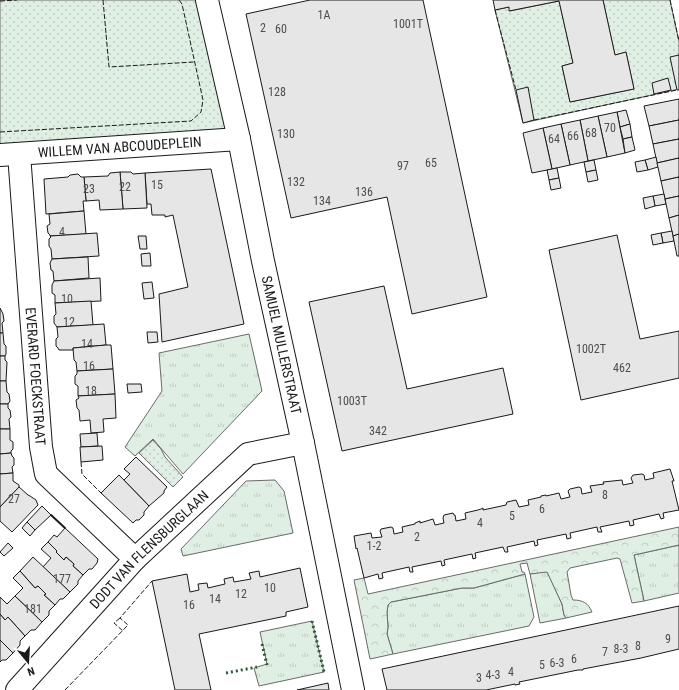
<svg xmlns="http://www.w3.org/2000/svg" width="679" height="690" viewBox="0 0 679 690" font-family="'Roboto Condensed',sans-serif">
  <style>
    .grass { fill: url(#grass-tufts); stroke: #6a6a6a }
    .forest { fill: url(#forest-crowns); stroke: #6a6a6a }
    .park { fill: url(#park-dots); stroke: #6a6a6a }
    .building { fill: #e6e6e6; stroke: #1a1a1a }
    .lines { fill: none; stroke-linecap: round; stroke-linejoin: round }
    .minor-casing { stroke: #1a1a1a; stroke-width: 24 }
    .minor { stroke: #fff; stroke-width: 22 }
    .hedge { stroke: #2b5a34; stroke-width: 3; stroke-dasharray: 2 3; stroke-linecap: butt }
    .fence { stroke: #1a1a1a; stroke-width: 1; stroke-dasharray: 5 2; stroke-linecap: butt }
    .wall { stroke: #1a1a1a; stroke-width: 2 }
    .labels { text-anchor: middle; dominant-baseline: central; stroke-width: 3; stroke-linejoin: round; paint-order: stroke }
    .number-label { font-size: 12px; fill: #4d4d4d }
    .street-label { font-size: 14px; fill: #1a1a1a; stroke: #fff }
  </style>
  <defs>
    <pattern id="grass-tufts" width="24" height="20" patternUnits="userSpaceOnUse"><rect width="24" height="20" fill="#e0efe3"/><path d="M3 7l-1-3M5 7V3M7 7l1-3M15 17l-1-3M17 17v-4M19 17l1-3" fill="none" stroke="#c0ccc2"/></pattern>
    <pattern id="forest-crowns" width="20" height="18" patternUnits="userSpaceOnUse"><rect width="20" height="18" fill="#e0efe3"/><path d="M2 6a3 3 0 1 1 6 0M12 15a3 3 0 1 1 6 0" fill="none" stroke="#c0ccc2"/></pattern>
    <pattern id="park-dots" width="8" height="8" patternUnits="userSpaceOnUse"><rect width="8" height="8" fill="#e0efe3"/><path d="M2 2h.1M6 6h.1" fill="none" stroke="#c0ccc2" stroke-width="1.8" stroke-linecap="round"/></pattern>
  </defs>
  <rect width="100%" height="100%" fill="#fff"/>
  <g class="grass">
    <path d="M249 334 262 391 183 474 153 439 135 456 125 447 162 391 159 353Z"/>
    <path d="M275 480 284 491 293 533 183 556 181 549 246 481Z"/>
    <path d="M679 545V593L644 601 634 555Z"/>
    <path d="M547 571 562 604 564 615 566 618 540 623 530 574Z"/>
    <path d="M525 574 534 617 529 626 393 654 387 634 388 627 387 612 388 605 391 602 462 588H474Z"/>
    <path d="M312 621 324 672 259 686 254 668 267 664 260 632Z"/>
  </g>
  <path class="forest" d="M679 527V545L634 555 644 601 632 603 620 559 617 558 570 568 567 572 571 595 573 600C583 600 588 603 592 612L566 618 564 615 562 604 547 572 530 574 527 563 520 564 522 572H524L525 574 474 588H462L391 602 388 605 387 612 388 627 387 634 393 654 370 659 354 580 364 578 368 594Z"/>
  <g class="park">
    <path d="M0 0H207L239 139 0 155Z"/>
    <path d="M603 0H670L679 42V89L523 123 495 10 509 7 510 11 559 1 573 63 562 66 570 102 634 89 626 52 615 55Z"/>
    <path d="M153 440 161 449 165 457 183 477 173 487 139 453Z"/>
  </g>
  <g class="building">
    <path d="M310 0H423L487 297 412 314 387 197 291 218 246 14Z"/>
    <path d="M493 0H603L615 55 626 52 634 89 570 102 562 66 573 63 559 1 509 11V7L495 10Z"/>
    <path d="M679 55V90H677L670 57Z"/>
    <path d="M668 78 671 90 654 94 652 83Z"/>
    <path d="M528 87 534 120 523 123 516 90Z"/>
    <path d="M679 99V120L649 126 644 106Z"/>
    <path d="M626 110 630 124 620 127 617 112Z"/>
    <path d="M617 112 625 153 607 157 598 116Z"/>
    <path d="M598 116 607 157 588 161 580 120Z"/>
    <path d="M580 120 588 161 570 165 561 124Z"/>
    <path d="M679 120V139L653 144 649 126Z"/>
    <path d="M561 124 570 165 552 169 543 128Z"/>
    <path d="M630 124 632 137 623 139 620 127Z"/>
    <path d="M543 128 552 169 532 173 523 133Z"/>
    <path d="M632 137 635 150 625 153 623 139Z"/>
    <path d="M679 139V158L657 163 653 144Z"/>
    <path d="M656 157 658 167 648 170 645 160Z"/>
    <path d="M679 158V177L661 181 657 163Z"/>
    <path d="M594 160 596 170 586 172 584 162Z"/>
    <path d="M645 160 648 170 637 172 635 162Z"/>
    <path d="M557 168 559 178 549 180 547 170Z"/>
    <path d="M211 169 244 324 162 342 159 294 188 287 173 215 165 217V215H152L151 204H147L145 173Z"/>
    <path d="M596 170 598 180 588 182 586 172Z"/>
    <path d="M120 172H131L133 174 145 173 147 208 123 209Z"/>
    <path d="M120 172 123 209 100 210 99 200 86 201 84 177 108 176 110 173Z"/>
    <path d="M78 174 81 177H84L86 201H83L84 211 46 214 44 179 68 177 70 175Z"/>
    <path d="M679 177V196L665 199 661 181Z"/>
    <path d="M559 178 561 188 551 190 549 180Z"/>
    <path d="M664 194 666 204 655 206 653 196Z"/>
    <path d="M653 196 655 206 645 209 643 198Z"/>
    <path d="M679 196V215L669 218 665 199Z"/>
    <path d="M84 211 86 234 50 236V235L48 233 47 226 50 224 49 214Z"/>
    <path d="M679 215V234L673 236 669 218Z"/>
    <path d="M672 231 674 241 663 243 661 233Z"/>
    <path d="M97 233 99 256 52 259 51 249 49 246V239L51 237 50 236Z"/>
    <path d="M661 233 663 243 653 245 651 235Z"/>
    <path d="M679 234V256H677L673 236Z"/>
    <path d="M617 235 640 339 679 331V378L581 400 549 250Z"/>
    <path d="M138 236H146L147 249H140Z"/>
    <path d="M150 253 151 266H142L141 254Z"/>
    <path d="M88 257 89 278 54 281 53 271 51 270 50 263 52 259Z"/>
    <path d="M100 278 101 301 55 303V295L52 293V285L54 281Z"/>
    <path d="M152 282 154 298 144 299 142 283Z"/>
    <path d="M384 286 407 389 503 368 513 414 342 451 309 302Z"/>
    <path d="M91 301 93 325 57 327 54 323V316L56 314 55 303Z"/>
    <path d="M0 308 3 314 4 321 2 323 3 333H0Z"/>
    <path d="M104 324 106 345 73 348V350H59L58 348 56 346V339L58 337 57 327Z"/>
    <path d="M147 332H157L158 342 148 343Z"/>
    <path d="M0 333H3L4 344 6 346V354L5 356H0Z"/>
    <path d="M106 345H111L113 369 77 371 76 362 74 360 73 348Z"/>
    <path d="M0 356H5V360L7 362 6 381H0Z"/>
    <path d="M113 369 115 394 78 396V386L75 384V376L77 374V371Z"/>
    <path d="M0 381H6L7 392 9 394 10 401 8 404H0Z"/>
    <path d="M127 384H141L142 392 128 393Z"/>
    <path d="M115 394 116 418 103 419 104 432 91 433 90 420 80 421 79 410 77 408 76 400 79 398 78 396Z"/>
    <path d="M0 404H8V408L10 410 11 417 9 419 10 429H0Z"/>
    <path d="M0 429H10V440L13 442V449L11 451V453L0 454Z"/>
    <path d="M97 433 98 446 81 447 80 434Z"/>
    <path d="M102 446 103 460 81 462 80 447Z"/>
    <path d="M11 453 12 456 14 458V465L12 467 13 473 0 474V454Z"/>
    <path d="M136 457 167 487 164 491V493L149 506 124 480 130 474 124 469Z"/>
    <path d="M670 469 674 481H672L679 510 663 513 664 518 661 519 659 514 633 520 634 525 630 526 629 521 600 527 602 532H598L597 527 570 533 571 538 567 539 566 534 537 540 538 545 535 546 534 541 507 547 508 552H505L503 547 475 553 476 558 473 559 472 554 444 560 445 565 442 566 441 561 412 567 413 572H410L409 567 382 573 383 578 379 579 378 574 364 578 357 548 356 549 354 536 371 533 372 538 382 537 380 531 381 529 391 527 393 528 394 534 403 532 402 527 415 524V523L420 521V523L433 519 435 525 444 523 443 518 444 515 453 513 454 515H455L456 521 466 519 465 513 478 510 481 509 483 508V510L506 505 507 502 516 500 519 507 529 505 528 500 541 497V496L546 495V496L559 493 561 499 570 497 568 491 570 489 579 487 581 488 582 494 592 492 590 486 604 484 603 482 622 480 623 485 633 483 631 478 633 475 642 474 644 475 645 480 654 478 653 473Z"/>
    <path d="M13 473V481L19 485V487L0 507V474Z"/>
    <path d="M119 475 149 506 144 512V515L139 520H136L133 523 101 493Z"/>
    <path d="M19 487 28 495 30 496 36 500 38 505 12 532 0 521V507Z"/>
    <path d="M42 506 51 515 35 530 27 522Z"/>
    <path d="M27 522 35 530 30 536 22 528Z"/>
    <path d="M65 528 98 559 97 563 92 569H89L83 575 73 566 74 564 66 557 64 560 56 552 57 551 48 542 54 535 57 537Z"/>
    <path d="M48 542 57 551 56 552 64 560 66 557 74 564 73 566 83 575 78 581V584L70 592 43 567 51 558 41 549Z"/>
    <path d="M8 543 13 548 4 556 0 552Z"/>
    <path d="M33 557 70 592 63 599H60L55 605 44 595 46 594 38 586 35 588 20 571Z"/>
    <path d="M300 568 308 607 286 612V616L199 634 211 690H175L152 581 187 574 190 592 199 590 198 584 207 583 208 588 225 584 224 579 233 577 234 582 251 579 249 573 259 571 260 577Z"/>
    <path d="M20 571 35 588 38 586 46 594 44 595 55 605 49 611V615L42 622 15 596 23 588 13 578Z"/>
    <path d="M15 596 42 622 35 630H31L25 636 8 617 5 620 0 614V597L7 604Z"/>
    <path d="M679 606V649L641 658 583 669V670H578L519 682 520 684 515 685V684L486 690H387L382 669Z"/>
    <path d="M0 614 5 620 8 617 25 636 20 641V645L13 653 0 640Z"/>
    <path d="M0 640 13 653 6 660H2L0 662Z"/>
    <path d="M328 683 329 690H297Z"/>
  </g>
  <g class="lines">
    <g class="minor-casing">
      <g id="minor">
        <path id="s1" d="M207 0 239 139 263 261 303 443 353 690"/>
        <path id="s2" d="M19 154 41 447 46 474 135 559"/>
        <path id="s3" d="M0 155 239 139"/>
        <path id="s4" d="M17 690 135 559 248 454 303 443"/>
      </g>
    </g>
    <use href="#minor" class="minor"/>
    <g class="hedge">
      <path d="M312 621 324 672"/>
      <path d="M262 644 267 665"/>
      <path d="M226 673 257 667"/>
    </g>
    <g class="fence">
      <path d="M103 0 109 67 194 62"/>
      <path d="M670 0 679 41"/>
      <path d="M0 1 17 0"/>
      <path d="M495 10 516 90"/>
      <path d="M534 120 677 90"/>
      <path d="M0 132 191 121 201 112 203 100 182 4 179 0"/>
      <path d="M81 462 82 474 101 493"/>
      <path d="M120 618 114 623 123 631"/>
      <path d="M65 690 128 625 120 618 152 581"/>
    </g>
    <path class="wall" d="M51 515 65 528"/>
  </g>
  <g class="labels">
    <g class="number-label">
      <text x="324" y="15">1A</text>
      <text x="408" y="24">1001T</text>
      <text x="263" y="28">2</text>
      <text x="281" y="29">60</text>
      <text x="277" y="92">128</text>
      <text x="610" y="128">70</text>
      <text x="591" y="133">68</text>
      <text x="286" y="134">130</text>
      <text x="573" y="136">66</text>
      <text x="554" y="139">64</text>
      <text x="431" y="163">65</text>
      <text x="403" y="166">97</text>
      <text x="296" y="182">132</text>
      <text x="157" y="185">15</text>
      <text x="125" y="187">22</text>
      <text x="89" y="189">23</text>
      <text x="364" y="192">136</text>
      <text x="322" y="201">134</text>
      <text x="62" y="232">4</text>
      <text x="67" y="299">10</text>
      <text x="69" y="322">12</text>
      <text x="87" y="344">14</text>
      <text x="591" y="349">1002T</text>
      <text x="89" y="366">16</text>
      <text x="622" y="368">462</text>
      <text x="91" y="391">18</text>
      <text x="352" y="401">1003T</text>
      <text x="378" y="431">342</text>
      <text x="605" y="495">8</text>
      <text x="14" y="499">27</text>
      <text x="542" y="509">6</text>
      <text x="512" y="516">5</text>
      <text x="480" y="523">4</text>
      <text x="417" y="537">2</text>
      <text x="374" y="546">1-2</text>
      <text x="62" y="579">177</text>
      <text x="270" y="588">10</text>
      <text x="241" y="594">12</text>
      <text x="215" y="599">14</text>
      <text x="189" y="605">16</text>
      <text x="33" y="609">181</text>
      <text x="668" y="639">9</text>
      <text x="638" y="646">8</text>
      <text x="621" y="649">8-3</text>
      <text x="605" y="652">7</text>
      <text x="574" y="659">6</text>
      <text x="557" y="663">6-3</text>
      <text x="542" y="665">5</text>
      <text x="511" y="672">4</text>
      <text x="493" y="675">4-3</text>
      <text x="479" y="678">3</text>
    </g>
    <g class="street-label">
      <text stroke="none"><textPath href="#s3" startOffset="120">WILLEM VAN ABCOUDEPLEIN</textPath></text>
      <text stroke="none"><textPath href="#s1" startOffset="353">SAMUEL MULLERSTRAAT</textPath></text>
      <text stroke="none"><textPath href="#s2" startOffset="223">EVERARD FOECKSTRAAT</textPath></text>
      <text stroke="none"><textPath href="#s4" startOffset="193">DODT VAN FLENSBURGLAAN</textPath></text>
    </g>
  </g>
  <g transform="translate(28 662) rotate(162)" stroke="#ffffff" stroke-width="3" paint-order="stroke">
  <path d="M0-3L7 15L0 10L-7 15Z" fill="#1a1a1a"/>
  <text y="-6" font-size="11" font-weight="bold" text-anchor="middle" fill="#1a1a1a">N</text>
  </g>
</svg>
